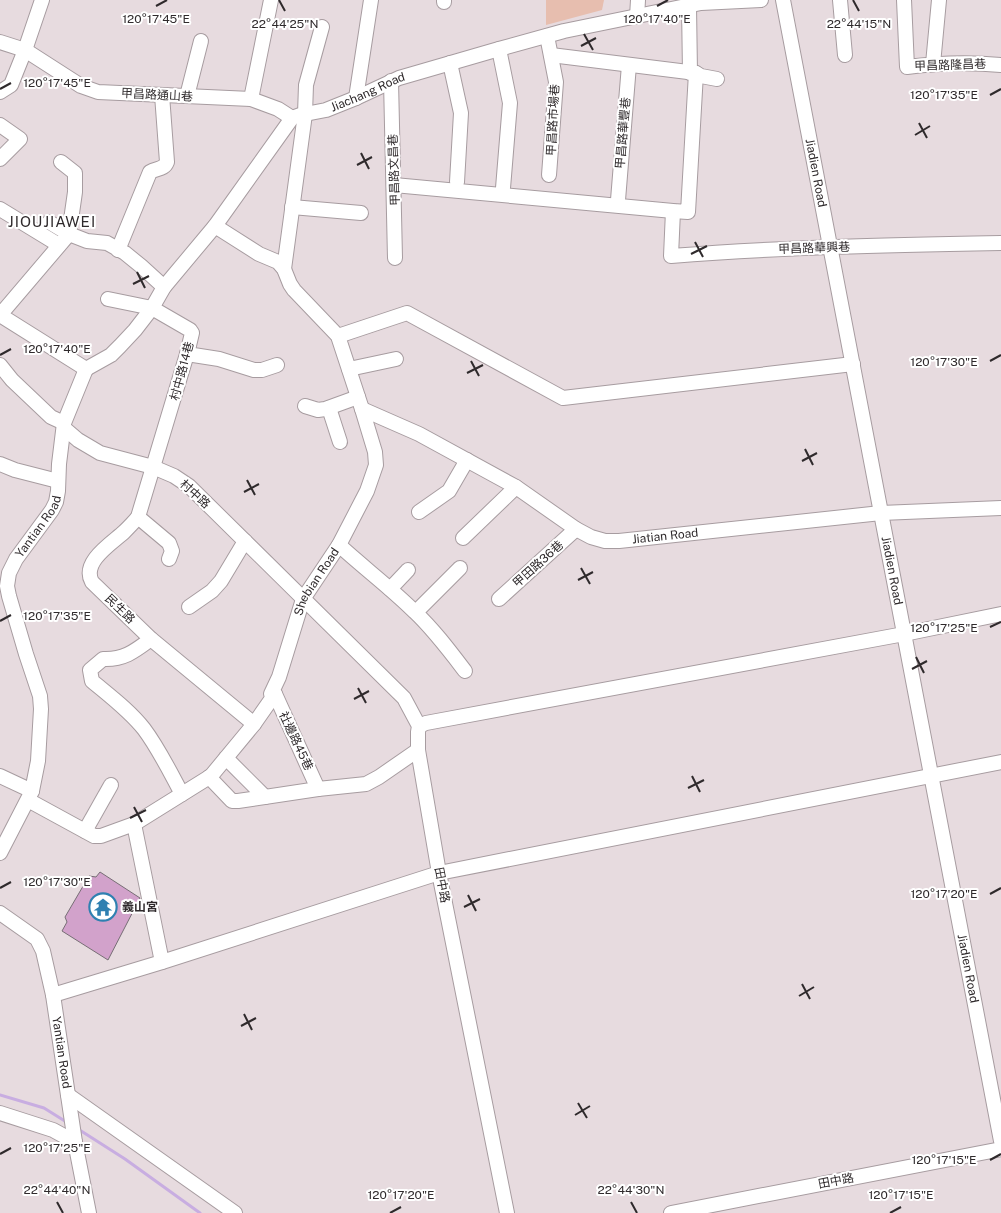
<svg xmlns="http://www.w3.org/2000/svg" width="1001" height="1213" viewBox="0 0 1001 1213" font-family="'Public Sans','Noto Sans TC',sans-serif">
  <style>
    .green { fill: #e7beaf }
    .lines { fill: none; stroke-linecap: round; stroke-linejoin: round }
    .stream { stroke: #c8ade1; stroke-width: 3 }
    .building { fill: #d2a2cb; stroke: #776e75 }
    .minor-casing { stroke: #a79ca0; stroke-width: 16 }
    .minor { stroke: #fff; stroke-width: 14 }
    .ticks { fill: none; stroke: #2f2a2c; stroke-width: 2 }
    .labels { text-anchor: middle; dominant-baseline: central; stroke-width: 4; stroke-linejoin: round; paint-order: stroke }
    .street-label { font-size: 12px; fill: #2f2a2c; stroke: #fff }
    .poi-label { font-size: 12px; font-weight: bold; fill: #2f2a2c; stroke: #fff; text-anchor: start }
    .quarter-label { font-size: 15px; letter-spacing: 1px; fill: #2f2a2c; stroke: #fff }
    .ticks-label { font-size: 12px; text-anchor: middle; fill: #2f2a2c; stroke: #fff; stroke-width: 4; stroke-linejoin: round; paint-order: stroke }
  </style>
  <rect width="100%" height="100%" fill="#e7dbdf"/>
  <path class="green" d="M546 0H604L602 10 546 25Z"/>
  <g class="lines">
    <g class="stream">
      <path d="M0 1095 44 1108 68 1123"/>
      <path d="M78 1129 125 1159 200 1213"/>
    </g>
  </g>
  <path class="building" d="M100 872 140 898 108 960 62 931 67 922 65 917 89 876 96 877Z"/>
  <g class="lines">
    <g class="minor-casing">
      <g id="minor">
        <path id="s1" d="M783 0 1001 1141"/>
        <path d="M840 0 845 55"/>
        <path d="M904 0 907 67C938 63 969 62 1001 65"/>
        <path d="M444 2V0"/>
        <path d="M689 6 690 73"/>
        <path d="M637 17 638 0"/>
        <path d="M547 36 556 82 549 175"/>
        <path d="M0 42 25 50 81 86 98 92 251 99 278 109 292 118"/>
        <path d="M499 49 510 103 503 188"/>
        <path d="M551 55 696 73 701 76 717 79"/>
        <path d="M450 63 461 113 457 182"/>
        <path d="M933 64 939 0"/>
        <path d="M391 81 395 258"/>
        <path d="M0 92 11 85 25 50 42 0"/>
        <path d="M187 96 201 41"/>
        <path d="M356 98 371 0"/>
        <path d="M251 99 271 0"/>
        <path d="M0 125 20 139 0 159"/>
        <path d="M394 185 673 211 688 212 696 73"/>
        <path d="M618 200 629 65"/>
        <path d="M292 207 361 213"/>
        <path d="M0 209 59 245"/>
        <path d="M673 211 671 256C781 247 891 245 1001 243"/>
        <path d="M49 222 69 234 87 241 107 243 125 253 141 266 164 287"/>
        <path d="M118 250 150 172C156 168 164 170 167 162L162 95"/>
        <path d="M284 269 305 114 306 85 322 27"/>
        <path d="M108 299 152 308 190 330 192 333 187 354 138 517C134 522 129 527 124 532 112 543 81 562 92 582L151 639 254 724"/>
        <path d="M0 315 69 234 75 192V173L61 162"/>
        <path d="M0 315 86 369"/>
        <path d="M338 336 407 313 563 398 853 364"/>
        <path d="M187 354 219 359 254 370H262L277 365"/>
        <path d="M0 365 12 380 51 417 64 423"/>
        <path id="s2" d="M86 369 111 355 120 346 135 330 152 308 164 287 215 226 292 118 300 115 326 110 356 98 399 78 499 49 564 31 701 3 761 0"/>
        <path d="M349 369 396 359"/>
        <path d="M305 406 318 410 325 409 358 397"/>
        <path d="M329 408 340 442"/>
        <path id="s3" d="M362 409 419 434 516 487 576 529 591 537 605 541H619L881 513 1001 508"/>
        <path d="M64 428 78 440 100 453 153 467 174 476 189 486 404 698 419 726 418 732V750L439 873 507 1213"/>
        <path d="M0 464 15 470 58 481"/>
        <path d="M419 512 449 491 467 460"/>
        <path d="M138 517 169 543 172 551 169 559"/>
        <path d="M463 538 516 487"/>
        <path d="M339 545C364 568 391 588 415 612 434 630 449 650 465 671"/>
        <path d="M390 589 408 570"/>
        <path d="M499 599 576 529"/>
        <path d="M189 607 212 591 221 581 245 541"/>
        <path d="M416 612 460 568"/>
        <path d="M151 639C135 651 124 660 103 659L90 670 92 681C110 696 130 711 144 729 159 749 170 772 182 794"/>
        <path d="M275 694 318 789"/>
        <path d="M419 726 426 723 904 634 1001 614"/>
        <path d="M226 758 265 797"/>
        <path d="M0 776 32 791"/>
        <path d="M209 777 232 801H238L318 789 366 784 379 777 418 750"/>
        <path id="s4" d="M28 800 94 836H101L134 824 211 776 254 724 275 694H271L279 677 303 599 339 545 367 491 376 465 375 452 362 409 338 336 294 290 290 284 284 269 278 262 259 254 215 226"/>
        <path d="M134 824 162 962"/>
        <path d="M85 831 111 785"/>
        <path id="s5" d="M0 853 32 791 38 761 41 709 40 696 26 654 9 596 7 586 9 573 16 559 52 510 56 502 58 491 59 464 64 423 86 369"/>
        <path id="s6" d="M0 913 37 939 43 951 53 995 75 1142 89 1213"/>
        <path d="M53 995 162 962 439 873 1001 762"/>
        <path d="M68 1095 235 1213"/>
        <path d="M0 1113 53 1130 75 1142"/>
        <path d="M671 1213 1001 1149"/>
      </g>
    </g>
    <use href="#minor" class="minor"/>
  </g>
  <path class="ticks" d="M279 0 285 11M853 0 859 11M156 6 167 0M657 6 668 0M584 34 593 50M581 46 596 38M0 89 11 83M990 95 1001 89M919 123 927 138M915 135 930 126M361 153 369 169M357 165 372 157M695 242 703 257M691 254 707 246M137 272 145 288M133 284 149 276M0 355 11 349M471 361 479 376M990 361 1001 355M467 373 483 365M805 449 813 465M802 461 817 453M247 480 255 495M244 492 259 484M581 568 590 584M578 580 593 572M0 621 11 615M990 627 1001 622M916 657 924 673M912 669 927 661M358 688 366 703M354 699 369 691M692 776 700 792M688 788 704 780M134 807 142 822M130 818 146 810M0 888 11 882M990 894 1001 888M468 895 476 911M464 907 480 899M802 984 810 999M799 996 814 987M244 1014 252 1030M241 1026 256 1018M578 1103 587 1118M575 1115 590 1106M0 1154 11 1148M990 1160 1001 1154M57 1202 63 1213M631 1202 637 1213M390 1213 401 1207M890 1213 901 1207"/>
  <defs>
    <g id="temple-ring" transform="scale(1.4375)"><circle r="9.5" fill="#fff" stroke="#2f80b1" stroke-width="1.5"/><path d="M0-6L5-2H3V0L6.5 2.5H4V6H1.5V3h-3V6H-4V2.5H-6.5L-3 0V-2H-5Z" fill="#2f80b1"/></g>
  </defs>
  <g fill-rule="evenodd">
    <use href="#temple-ring" x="103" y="907"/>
  </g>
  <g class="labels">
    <g class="street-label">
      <text transform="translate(950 65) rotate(-2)">甲昌路隆昌巷</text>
      <text stroke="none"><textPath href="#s2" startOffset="408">Jiachang Road</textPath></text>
      <text transform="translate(157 95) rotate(3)">甲昌路通山巷</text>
      <text transform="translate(553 120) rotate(-87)">甲昌路市場巷</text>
      <text transform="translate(623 133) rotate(-85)">甲昌路華豐巷</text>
      <text transform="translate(394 170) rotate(-92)">甲昌路文昌巷</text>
      <text stroke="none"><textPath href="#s1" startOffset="176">Jiadien Road</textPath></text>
      <text transform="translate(814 248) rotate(-2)">甲昌路華興巷</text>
      <text transform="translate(182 371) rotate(-75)">村中路14巷</text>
      <text transform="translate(195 494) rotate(42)">村中路</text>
      <text stroke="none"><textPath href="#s5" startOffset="349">Yantian Road</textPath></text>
      <text stroke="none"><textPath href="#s3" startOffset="338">Jiatian Road</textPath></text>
      <text transform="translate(538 564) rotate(-42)">甲田路36巷</text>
      <text stroke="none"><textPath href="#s1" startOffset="581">Jiadien Road</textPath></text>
      <text stroke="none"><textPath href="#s4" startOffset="438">Shebian Road</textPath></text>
      <text transform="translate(120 609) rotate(44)">民生路</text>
      <text transform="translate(296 741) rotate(65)">社邊路45巷</text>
      <text transform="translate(442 885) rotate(79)">田中路</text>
      <text stroke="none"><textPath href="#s1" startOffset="986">Jiadien Road</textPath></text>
      <text stroke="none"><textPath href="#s6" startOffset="162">Yantian Road</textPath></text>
      <text transform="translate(836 1181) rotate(-11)">田中路</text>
    </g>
    <g class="poi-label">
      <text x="122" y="907">義山宮</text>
    </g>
    <g class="quarter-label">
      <text x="52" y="221">JIOUJIAWEI</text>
    </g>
  </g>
  <g class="ticks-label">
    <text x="156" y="23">120°17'45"E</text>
    <text x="657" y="23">120°17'40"E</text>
    <text x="285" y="28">22°44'25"N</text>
    <text x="859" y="28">22°44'15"N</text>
    <text x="57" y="87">120°17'45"E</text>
    <text x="944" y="99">120°17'35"E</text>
    <text x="57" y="353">120°17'40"E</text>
    <text x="944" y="366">120°17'30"E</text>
    <text x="57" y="620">120°17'35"E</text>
    <text x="944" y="632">120°17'25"E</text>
    <text x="57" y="886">120°17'30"E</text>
    <text x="944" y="898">120°17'20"E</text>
    <text x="57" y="1152">120°17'25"E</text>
    <text x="944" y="1164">120°17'15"E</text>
    <text x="57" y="1194">22°44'40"N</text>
    <text x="631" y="1194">22°44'30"N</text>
    <text x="401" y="1199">120°17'20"E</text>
    <text x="901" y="1199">120°17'15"E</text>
  </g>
</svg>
